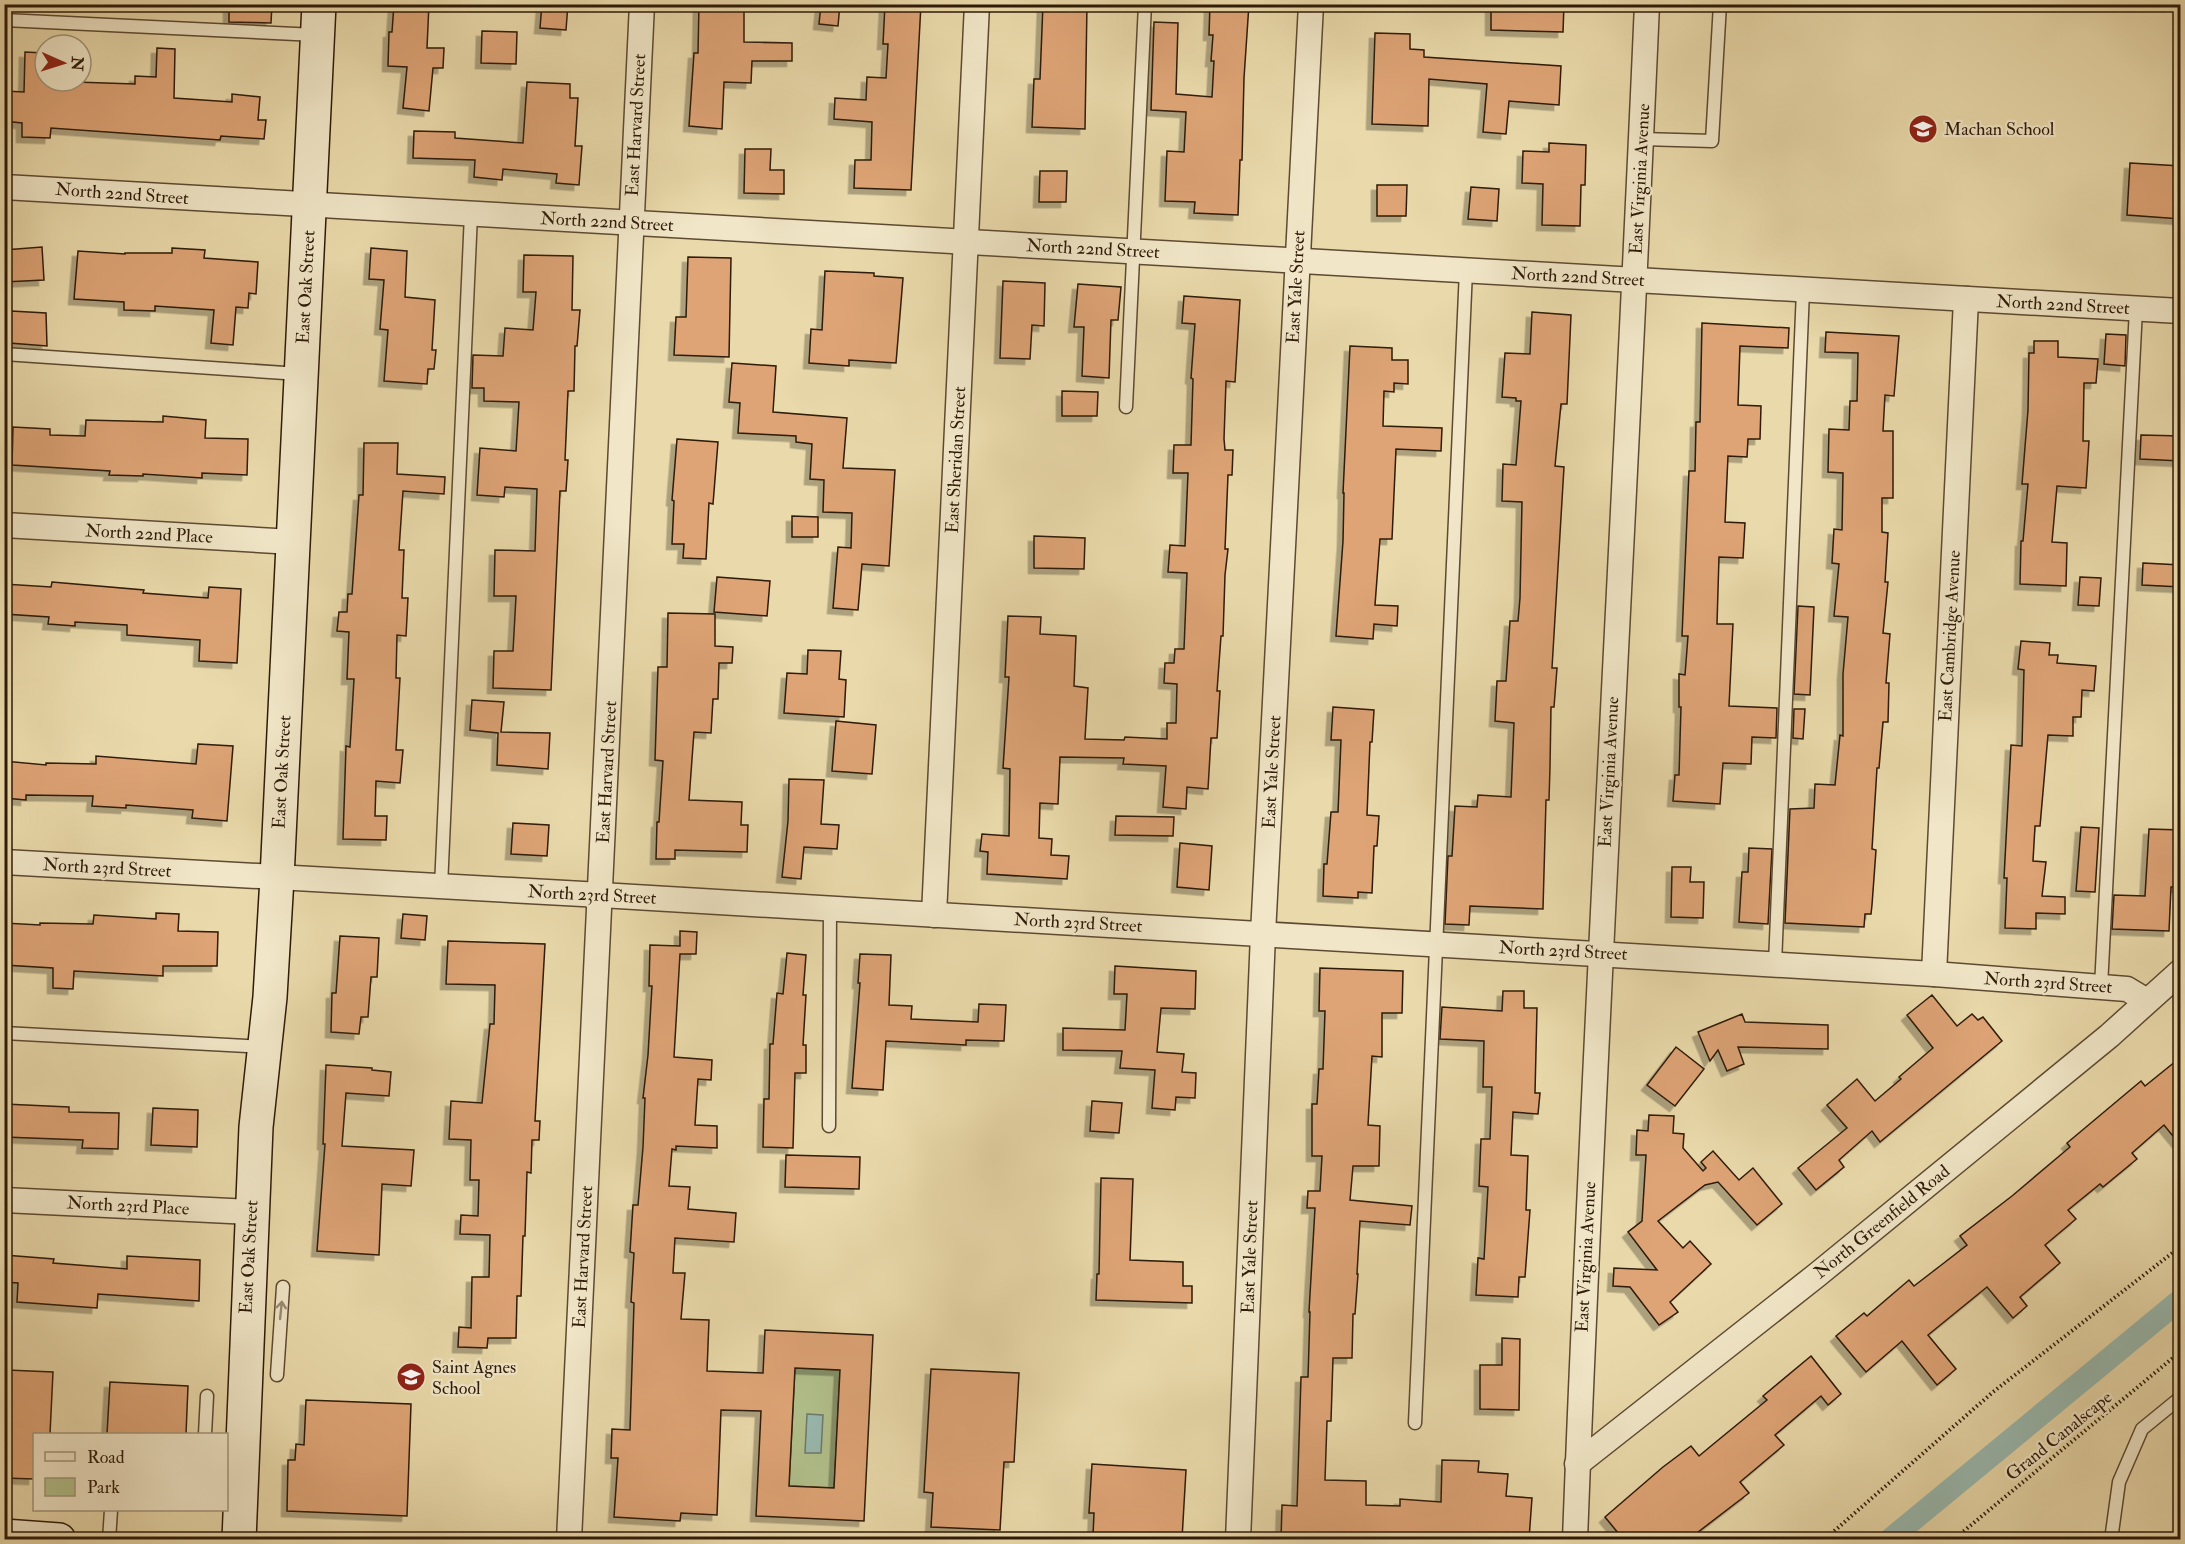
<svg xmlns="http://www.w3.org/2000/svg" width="2185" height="1544" viewBox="0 0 2185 1544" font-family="'IM FELL Double Pica',serif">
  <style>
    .green { fill: #b2c18c; stroke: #706e4a; stroke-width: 1.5 }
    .water { fill: #99bab0; stroke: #6e7a6d; stroke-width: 1.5 }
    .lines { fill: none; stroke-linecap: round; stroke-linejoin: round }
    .canal { stroke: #99bab0; stroke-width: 22 }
    .building { fill: #dea476; stroke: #2e1a09; stroke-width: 1.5; fill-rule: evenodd; filter: url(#shadow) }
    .lane-casing { stroke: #5d4a32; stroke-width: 15 }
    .street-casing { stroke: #5d4a32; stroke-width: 27 }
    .secondary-casing { stroke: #2e1a09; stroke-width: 36 }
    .path { stroke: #2e1a09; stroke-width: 4; stroke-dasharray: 1.5 3; stroke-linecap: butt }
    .lane { stroke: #f1e7c8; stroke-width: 12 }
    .street { stroke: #f1e7c8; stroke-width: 24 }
    .secondary { stroke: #f1e7c8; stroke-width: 33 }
    .oneway { stroke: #998b72 }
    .labels { text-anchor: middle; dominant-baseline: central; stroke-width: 4.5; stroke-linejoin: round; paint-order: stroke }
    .street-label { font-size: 18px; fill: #2e1a09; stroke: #f1e7c8 }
    .poi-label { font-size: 18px; fill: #2e1a09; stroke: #f1e7c8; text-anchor: start }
  </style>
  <defs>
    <filter id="shadow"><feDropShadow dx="-5.5" dy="5.5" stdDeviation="0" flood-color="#0004"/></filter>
  </defs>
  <rect width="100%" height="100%" fill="#eadaab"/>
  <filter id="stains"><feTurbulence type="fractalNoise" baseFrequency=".00333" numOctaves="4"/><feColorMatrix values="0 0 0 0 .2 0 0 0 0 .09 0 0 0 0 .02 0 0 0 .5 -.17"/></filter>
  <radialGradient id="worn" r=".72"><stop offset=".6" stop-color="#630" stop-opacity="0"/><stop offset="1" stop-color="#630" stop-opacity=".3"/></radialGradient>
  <path class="green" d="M795 1368 840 1370 834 1488 789 1486Z"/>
  <path class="water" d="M807 1414 823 1415 821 1453H805Z"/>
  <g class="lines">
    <path class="canal" d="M1889 1540 2180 1300"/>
  </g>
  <g class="building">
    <path d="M229 4H272L271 23 229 22Z"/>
    <path d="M394 4H429L427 48H444L443 68H433L429 111 403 108 407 67 388 66 389 32H392Z"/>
    <path d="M542 4H568L566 30 540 28Z"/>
    <path d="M699 4H744V42L792 43V61H752L751 83 724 82 722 129 689 126 694 53H698Z"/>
    <path d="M821 4H840L838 26 819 24Z"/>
    <path d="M885 4H921L911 190 854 188 855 160H871L872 122 834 119 835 98 866 100 867 77 886 78 888 44H883Z"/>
    <path d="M1043 4H1087L1085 129 1032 127 1034 79H1040Z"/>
    <path d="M1210 4H1249L1244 78 1242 160H1240L1238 215 1194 213 1195 202 1165 201 1167 151 1184 152 1186 112 1151 110 1154 22 1178 23 1176 94 1212 97 1214 61H1211L1213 35H1209Z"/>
    <path d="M1491 4H1564L1563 32 1491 30Z"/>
    <path d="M482 31 517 32 516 64 481 63Z"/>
    <path d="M1375 33 1410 34V49L1424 50V57L1561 66 1559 105 1509 101 1506 134 1483 132 1487 84 1429 79 1428 126 1372 124Z"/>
    <path d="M157 48 175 49 174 98 232 102V94L260 97 258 120H266L264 139 221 136 220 140 51 128 50 138 22 137V123L4 121V91L24 92 25 52 45 53V81L135 84V76L156 77Z"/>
    <path d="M527 82 570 84V98H578L575 146H582L579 185 556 183 557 174 503 169 502 180 474 177 475 160 413 158 414 131 455 132V138L523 143Z"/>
    <path d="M1549 143 1586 145 1585 185H1581L1580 226 1542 225 1543 184 1522 183 1523 151 1549 152Z"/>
    <path d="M745 149H771L770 170H784V194L744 193Z"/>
    <path d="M2130 163 2181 166V219L2127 215Z"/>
    <path d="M1040 171H1067L1066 202H1039Z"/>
    <path d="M1377 185H1407L1406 216H1377Z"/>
    <path d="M1471 187 1499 189 1497 221 1468 219Z"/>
    <path d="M42 247 44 280 4 282V250Z"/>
    <path d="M172 248 205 250 204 258 258 262 256 294 249 293 248 308 236 307 233 345 211 343 214 310 155 306V311L124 310V302L74 299 78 251 125 254V253H172Z"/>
    <path d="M371 248 407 251 405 297 435 300 432 350H436L434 369H428L427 384 384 381 388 330 380 329 384 280 369 279Z"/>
    <path d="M524 255 573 256 572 310H580L577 346H575L574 391H568L565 460H568L566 491H560L551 690 493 688 494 651H513L516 596H494L495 550 535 551 537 489 505 487 504 497 477 495 480 448 516 451 519 402 484 401V388H472L473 355 503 356 505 328 533 330 536 292H523Z"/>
    <path d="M688 257 731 258 729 357 674 355 676 317H686Z"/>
    <path d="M825 271 874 273V276L903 278 896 363 849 360V366L809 363 811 329 822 330Z"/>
    <path d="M1003 281 1045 283 1044 326 1032 325 1030 359 1000 358Z"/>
    <path d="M1078 284 1121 287 1118 320H1111L1109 378 1082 376 1084 327H1074Z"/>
    <path d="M1184 296 1240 300 1235 382 1226 381 1224 439 1225 450H1233L1232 475H1228L1225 549H1228L1225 575 1223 636H1221L1217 691H1220L1217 738H1211L1208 789 1187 787 1186 809 1163 807 1166 766 1123 764 1124 758 1060 757 1058 804 1040 803 1039 838 1052 839 1051 855 1069 856 1067 879 987 874 988 852 980 851 982 834 1009 836 1010 769 1003 768 1009 677H1005L1008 616 1041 617 1040 634 1076 636 1074 686 1088 688 1085 739 1124 740 1125 737 1167 739V723H1176L1177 684 1164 683 1165 663H1174L1175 649H1184L1187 573 1168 572 1170 545 1185 546 1188 473H1173L1174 445H1191L1193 379 1191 378 1195 324 1182 323Z"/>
    <path d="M11 311 46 313 47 346 9 343Z"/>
    <path d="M1532 312 1571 315 1567 404H1561L1555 466 1564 467 1552 668H1557L1554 707H1551L1550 767 1549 800H1546L1543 909 1470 906 1469 925 1445 924 1448 856H1452L1455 806 1477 807 1478 795 1511 797 1514 723 1495 721 1497 681H1506L1510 621H1518L1520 598 1522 502 1502 501 1503 464 1516 465 1521 401H1516V398L1502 397 1505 353 1530 354Z"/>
    <path d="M1702 323 1789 328 1788 348 1740 346 1738 405 1761 406 1760 439H1748L1747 457 1728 456 1725 522 1745 523 1743 558 1719 557 1717 624H1733L1729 706 1777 708 1776 738 1752 737 1751 764 1723 763 1720 804 1673 801 1675 775H1679L1681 707H1679V674L1685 675 1688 636H1682L1689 471H1695L1696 422H1700Z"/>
    <path d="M1826 332 1899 336 1894 396 1885 395 1883 431H1893V498H1882V532L1888 533 1885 582H1888L1883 633 1890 634 1886 683H1889L1888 722H1883L1879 768H1877L1872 849 1876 850 1872 905 1871 914H1865L1864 927 1785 923 1790 809 1814 808 1815 784 1835 785 1840 735 1843 736V674L1848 617 1834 616 1839 564 1832 563 1834 529 1842 530 1843 473 1828 472 1829 429 1849 430 1850 401H1857L1858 353 1825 352Z"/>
    <path d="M2106 334 2126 335 2125 366 2104 364Z"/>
    <path d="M2034 341H2058V357L2098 359 2096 383H2084L2083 441H2089L2086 488 2057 486 2052 542 2067 543 2066 586 2020 584 2021 541H2023L2028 484H2022L2028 410 2029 353H2034Z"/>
    <path d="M1350 346 1392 348V360H1408V384L1394 383V392L1384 391 1383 426 1442 428 1441 451 1396 449 1392 539H1380L1375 605 1398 606 1397 626 1374 624 1373 639 1336 636 1343 541 1344 493H1343Z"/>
    <path d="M732 363 776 366 773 412 847 418 843 468 895 470 889 566 862 564 858 610 833 608 838 547 851 548 852 513 823 512 824 480 810 479 812 444 796 442V436L738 433 740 403 729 402Z"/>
    <path d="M1062 391 1098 392 1097 416H1062Z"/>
    <path d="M163 416 206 420 205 438 248 439 247 475 202 473V478L143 474V476L109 475 110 471 12 465 13 427 50 429V435L85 436 86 420 163 422Z"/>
    <path d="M2141 435 2181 436V461L2140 459Z"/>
    <path d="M677 439 718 442 713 504 709 503 706 559 683 558 684 544H672L674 501 672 500Z"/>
    <path d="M364 443H398L397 474 445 477 444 494 403 491 399 550H404L402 598H408L406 636 397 635 396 678H400L396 750H403L400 783 376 781 375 816H387L386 840 343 839 346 746 350 747 354 679H347L349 632 337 631 339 612H347L348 594H352L359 495H363Z"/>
    <path d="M792 516 818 517V537H792Z"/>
    <path d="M1034 536 1085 538 1084 569 1034 568Z"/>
    <path d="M2143 563 2181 565V587L2142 585Z"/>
    <path d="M717 577 770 581 767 616 714 612Z"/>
    <path d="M2080 577 2101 578 2099 606 2078 605Z"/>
    <path d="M52 582 144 590 143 593 208 598 209 587 241 589 237 663 199 661 200 640 127 635V625L75 622V626L48 624 49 617 4 614V584L51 587Z"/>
    <path d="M1798 606 1814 607 1810 695 1794 694Z"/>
    <path d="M668 613 715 614V646L733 647 732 663H719L718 699H713L711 733 694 732 689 800 742 802 741 825H748L747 852 675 850V859H656L657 822H659L663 761 655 760 657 697 658 667H667Z"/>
    <path d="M2021 641 2050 643 2049 655H2058L2057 663 2096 666 2094 691 2082 690 2081 717H2073V736L2048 735 2040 826H2035L2033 861 2046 862 2042 896 2065 897V914L2036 913V929L2005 928 2007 878H2004L2011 745 2022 746 2024 670 2018 669Z"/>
    <path d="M808 650 841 651 839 679 846 680 844 717 784 713 787 673 807 674Z"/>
    <path d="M472 700 504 702 501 732 550 733 548 769 497 765 498 733 470 730Z"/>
    <path d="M1333 707 1374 710 1372 742H1370L1367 815 1379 816 1377 846H1374L1372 893 1358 892V898L1323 896 1324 864H1327L1331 812H1338L1341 740H1331Z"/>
    <path d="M1794 709H1805L1803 739 1793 738Z"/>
    <path d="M836 721 876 725 872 774 832 771Z"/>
    <path d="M198 744 233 746 227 821 192 818 193 810 126 805V808L92 806 93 796 26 795V800L4 798V761L46 765V763L96 764V756L196 764Z"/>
    <path d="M789 779 824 780 821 824 839 825 837 849 804 847 801 879 782 877 788 821Z"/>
    <path d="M1116 816 1174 817 1173 836 1115 835Z"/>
    <path d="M513 823 549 825 547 856 511 854Z"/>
    <path d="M2081 827 2099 828 2095 892 2076 891Z"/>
    <path d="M2149 829 2181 830V887H2171L2169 931 2112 929 2114 895 2145 896Z"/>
    <path d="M1180 843 1212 846 1209 890 1177 887Z"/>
    <path d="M1749 848 1772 849 1768 924 1739 922 1742 872H1748Z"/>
    <path d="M1672 867H1691L1690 882H1704L1703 918 1671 917Z"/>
    <path d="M156 913 179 914 178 931 218 932 217 966H163V976L74 971 73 989 53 988V968L4 965V923L40 925V923L93 924 94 915 156 919Z"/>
    <path d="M403 914 427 916 425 940 401 938Z"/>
    <path d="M680 931 697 932 696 954H680L674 1057 712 1060 711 1080 698 1079 695 1125 717 1126V1148L676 1146V1150L672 1149 669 1186 690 1187 688 1209 736 1213 734 1242 675 1238 673 1273H685L681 1319 709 1320 707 1371 763 1373 765 1330 873 1335 864 1521 756 1516 761 1411 721 1410 717 1515 681 1513 680 1521 614 1517 618 1458H611L612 1429 630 1430 634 1303 631 1302 634 1253 630 1252 633 1205H638L643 1147 645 1098H643L648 1055 652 986H649L650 945 680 946ZM795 1368 840 1370 834 1488 789 1486Z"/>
    <path d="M340 936 379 938 377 977H371L368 1017H361L359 1034 331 1032 332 993H336Z"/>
    <path d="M448 941 545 944 535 1121H540L539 1140H532L531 1173 527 1172 525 1236H523L521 1296H517L516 1338H488L487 1348 458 1347 459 1327 471 1328 472 1277H489L490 1235 460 1234 461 1215 478 1216 479 1180H470L471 1140 449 1139 451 1101 482 1103 490 1024H494L495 985 446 984Z"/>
    <path d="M787 953 806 955 803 995H806L803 1045H806V1073H795L793 1148 763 1147 764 1099H769L770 1044H773L777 993 783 994Z"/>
    <path d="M860 954 891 955 889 1005 912 1006 911 1019 978 1022 979 1004 1006 1005 1004 1041 966 1040V1045L886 1041 883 1090 852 1088 860 983H858Z"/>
    <path d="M1115 966 1196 971 1195 1009 1161 1008 1157 1052 1184 1054 1182 1072 1196 1073 1195 1098 1176 1097 1175 1110 1152 1108 1155 1070 1120 1068 1122 1051 1063 1050V1028L1125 1030 1127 994H1114Z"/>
    <path d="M1320 968 1403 971 1402 1013H1382V1057L1372 1056 1368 1125 1380 1126 1379 1166H1353L1350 1200 1412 1206 1410 1225 1360 1221 1357 1274H1358L1355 1314H1353L1352 1358H1333L1331 1421H1327L1325 1480 1366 1481V1505L1400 1506V1499L1441 1502 1442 1460 1479 1461 1478 1472 1508 1474 1506 1496 1532 1498 1529 1539H1281L1282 1505 1297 1506 1301 1377H1308L1310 1312H1309L1315 1208H1307L1308 1191H1320L1322 1156H1312V1104H1317L1319 1069H1323L1325 1011H1319Z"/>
    <path d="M1503 991H1524V1008H1537L1535 1093H1540L1538 1114 1513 1112 1511 1155 1528 1156 1526 1210H1530L1525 1277H1519L1518 1297 1476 1295 1478 1258 1484 1259 1488 1187 1479 1186 1481 1139H1490L1492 1087H1483L1484 1041 1440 1039 1442 1007 1502 1011Z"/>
    <path d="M1932 995 1957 1026 1972 1014 1978 1020 1983 1017 2002 1041 1880 1142 1872 1131 1839 1160 1844 1167 1816 1190 1798 1168 1847 1128 1827 1105 1857 1079 1875 1101 1901 1079 1899 1077 1933 1048 1907 1015Z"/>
    <path d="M1742 1014 1745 1022 1828 1025V1049L1738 1047 1744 1064 1727 1071 1718 1050 1710 1061 1698 1032Z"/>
    <path d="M1676 1047 1704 1069 1675 1106 1647 1085Z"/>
    <path d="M2181 1057V1146L2164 1125 2132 1153 2137 1159 2103 1187 2100 1184 2068 1210 2076 1219 2045 1245 2060 1263 2020 1297 2027 1306 2013 1318 1987 1287 1928 1335 1956 1369 1937 1385 1902 1341 1866 1372 1836 1336 1864 1313 1867 1316 1909 1280 1914 1286 1940 1266 1967 1245 1960 1236 2012 1196 2070 1147 2067 1143 2141 1081 2145 1086Z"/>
    <path d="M326 1065 372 1068V1070L391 1072 389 1096 346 1093 342 1146 414 1150 411 1186 382 1184 379 1255 317 1251 325 1144H323Z"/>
    <path d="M1092 1101 1122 1103 1119 1133 1090 1131Z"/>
    <path d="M4 1104 69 1107V1112L119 1113 118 1149 82 1148 83 1140 4 1137Z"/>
    <path d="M153 1108 198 1110 197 1147 151 1145Z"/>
    <path d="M1649 1115 1674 1116 1673 1133 1684 1134 1683 1148 1703 1171 1706 1168 1701 1162 1713 1151 1739 1180 1753 1168 1782 1204 1757 1225 1718 1182 1705 1185 1658 1221 1683 1248 1690 1241 1711 1264 1670 1302 1678 1312 1659 1325 1630 1287 1613 1286 1614 1268 1657 1270 1628 1232 1642 1221 1646 1155H1636L1637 1130 1648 1131Z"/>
    <path d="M786 1155 860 1157 859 1189 785 1187Z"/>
    <path d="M1101 1178 1133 1179 1130 1260 1183 1262V1286H1192V1303L1096 1300 1097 1274H1099Z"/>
    <path d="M4 1255 54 1259 53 1263 127 1269V1256L200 1260 199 1301 98 1294 97 1308 17 1302 18 1283 4 1282Z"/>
    <path d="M1502 1338 1520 1339 1519 1410 1480 1409V1365H1502Z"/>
    <path d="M1811 1356 1841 1394 1828 1405 1821 1396 1775 1435 1784 1445 1740 1482 1749 1493 1689 1539H1623L1605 1517 1663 1467 1691 1446 1699 1456 1711 1446 1767 1400 1763 1396Z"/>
    <path d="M931 1369 1019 1373 1014 1462H1004L1000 1530 931 1527 933 1493 924 1492Z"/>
    <path d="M7 1370 53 1372 50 1434H34V1479L4 1478V1383H7Z"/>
    <path d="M110 1382 188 1386 186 1434H107Z"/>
    <path d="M306 1400 411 1404 407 1516 287 1511 288 1460H295L296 1444 304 1445Z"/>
    <path d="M1092 1464 1186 1470 1182 1539 1093 1535 1094 1513H1089Z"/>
  </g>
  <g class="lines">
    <g class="lane-casing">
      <g id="lane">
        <path d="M4 20 316 35"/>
        <path d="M1642 139 1712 141 1720 4"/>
        <path d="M4 354 300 374"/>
        <path d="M1126 407 1145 4"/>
        <path d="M441 887 471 214"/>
        <path d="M1775 964 1803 290"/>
        <path d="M2101 987 2136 309"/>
        <path d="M4 1033 264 1047"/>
        <path d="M829 1126 830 909"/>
        <path d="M277 1375 283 1287"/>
        <path d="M1415 1423 1466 270"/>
        <path d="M205 1434 207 1396"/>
        <path d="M109 1540 111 1510"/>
        <path d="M2111 1540 2119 1482 2142 1429 2180 1398"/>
      </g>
    </g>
    <g class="street-casing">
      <g id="street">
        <path d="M4 187 2180 311"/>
        <path d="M4 525 293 542"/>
        <path d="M4 862 601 895 1934 974 2127 989 2147 1001"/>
        <path d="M934 915 977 4"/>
        <path d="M1934 974 1966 299"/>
        <path d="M4 1200 251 1212"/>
        <path d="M1577 1464 1817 1275 2109 1036 2180 972"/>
        <path d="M569 1540 642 4"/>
        <path d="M1238 1540 1263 934 1311 4"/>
        <path d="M1575 1540C1594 1028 1625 516 1647 4"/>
      </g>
    </g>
    <g class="secondary-casing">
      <g id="secondary">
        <path d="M4 1536 59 1540"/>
        <path d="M239 1540 256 1127 270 997 277 878 319 4"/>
      </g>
    </g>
    <g class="path">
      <path d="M1824 1540 1993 1392 2180 1247"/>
      <path d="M1953 1540 2180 1352"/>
    </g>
    <use href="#lane" class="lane"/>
    <use href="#street" class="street"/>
    <use href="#secondary" class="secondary"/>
  </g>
  <defs><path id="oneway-shaft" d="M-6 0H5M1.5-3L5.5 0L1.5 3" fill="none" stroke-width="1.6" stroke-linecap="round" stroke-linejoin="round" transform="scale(1.5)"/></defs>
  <use class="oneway" href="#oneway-shaft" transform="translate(281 1310) rotate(-84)"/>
  <defs>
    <g id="school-disc" transform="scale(1.5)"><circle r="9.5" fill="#8f2418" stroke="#f1e7c8"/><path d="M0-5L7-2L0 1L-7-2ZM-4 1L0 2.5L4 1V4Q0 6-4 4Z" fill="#fff"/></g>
  </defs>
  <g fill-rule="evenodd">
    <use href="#school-disc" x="1923" y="129"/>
    <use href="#school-disc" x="411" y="1377"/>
  </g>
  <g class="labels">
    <g class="street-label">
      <text transform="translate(636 125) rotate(-87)">East Harvard Street</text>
      <text transform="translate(1640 179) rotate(-87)">East Virginia Avenue</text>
      <text transform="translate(122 194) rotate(4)">North 22nd Street</text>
      <text transform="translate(607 222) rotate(3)">North 22nd Street</text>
      <text transform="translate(1093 249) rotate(3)">North 22nd Street</text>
      <text transform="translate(1578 277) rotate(3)">North 22nd Street</text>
      <text transform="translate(306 287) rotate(-87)">East Oak Street</text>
      <text transform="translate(1296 287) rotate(-87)">East Yale Street</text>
      <text transform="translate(2063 305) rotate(3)">North 22nd Street</text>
      <text transform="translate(956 460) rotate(-87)">East Sheridan Street</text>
      <text transform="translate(149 534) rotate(3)">North 22nd Place</text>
      <text transform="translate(1950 636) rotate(-87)">East Cambridge Avenue</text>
      <text transform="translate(282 772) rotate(-87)">East Oak Street</text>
      <text transform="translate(607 772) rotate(-87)">East Harvard Street</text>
      <text transform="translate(1272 772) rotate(-87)">East Yale Street</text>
      <text transform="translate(1609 772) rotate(-87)">East Virginia Avenue</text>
      <text transform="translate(107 868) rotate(3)">North 23rd Street</text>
      <text transform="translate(592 895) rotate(3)">North 23rd Street</text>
      <text transform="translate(1078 923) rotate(3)">North 23rd Street</text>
      <text transform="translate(1563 951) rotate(3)">North 23rd Street</text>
      <text transform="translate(2048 983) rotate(4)">North 23rd Street</text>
      <text transform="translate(128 1206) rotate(3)">North 23rd Place</text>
      <text transform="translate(1882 1222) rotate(-39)">North Greenfield Road</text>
      <text transform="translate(249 1257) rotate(-87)">East Oak Street</text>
      <text transform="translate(583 1257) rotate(-87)">East Harvard Street</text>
      <text transform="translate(1250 1257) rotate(-88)">East Yale Street</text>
      <text transform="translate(1586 1257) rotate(-87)">East Virginia Avenue</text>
      <text transform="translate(2059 1436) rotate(-39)">Grand Canalscape</text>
    </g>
    <g class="poi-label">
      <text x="1944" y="129">Machan School</text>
      <text x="432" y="1367">Saint Agnes<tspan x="432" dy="21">School</tspan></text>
    </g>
  </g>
  <rect width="2185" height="1544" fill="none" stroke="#eadaab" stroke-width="24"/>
  <rect x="6" y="6" width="2173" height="1532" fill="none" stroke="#2e1a09" stroke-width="3"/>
  <rect x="12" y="12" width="2161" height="1520" fill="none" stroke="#2e1a09" stroke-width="1.5"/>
  <rect x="33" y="1433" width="195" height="78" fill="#f1e7c8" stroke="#a3957c" stroke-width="1.5"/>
  <rect x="45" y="1452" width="30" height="9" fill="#f1e7c8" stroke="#a3957c" stroke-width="1.5"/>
  <text x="87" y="1463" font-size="18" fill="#2e1a09">Road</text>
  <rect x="45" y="1478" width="30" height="18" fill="#b2c18c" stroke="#a3957c" stroke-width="1.5"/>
  <text x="87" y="1493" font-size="18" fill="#2e1a09">Park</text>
  <g transform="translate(63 63) rotate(93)"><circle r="28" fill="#f1e7c8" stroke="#a3957c" stroke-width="1.5"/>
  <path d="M0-4.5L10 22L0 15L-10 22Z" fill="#8f2418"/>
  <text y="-9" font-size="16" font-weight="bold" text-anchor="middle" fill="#2e1a09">N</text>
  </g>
  <rect width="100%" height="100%" filter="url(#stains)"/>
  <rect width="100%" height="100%" fill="url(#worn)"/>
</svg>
